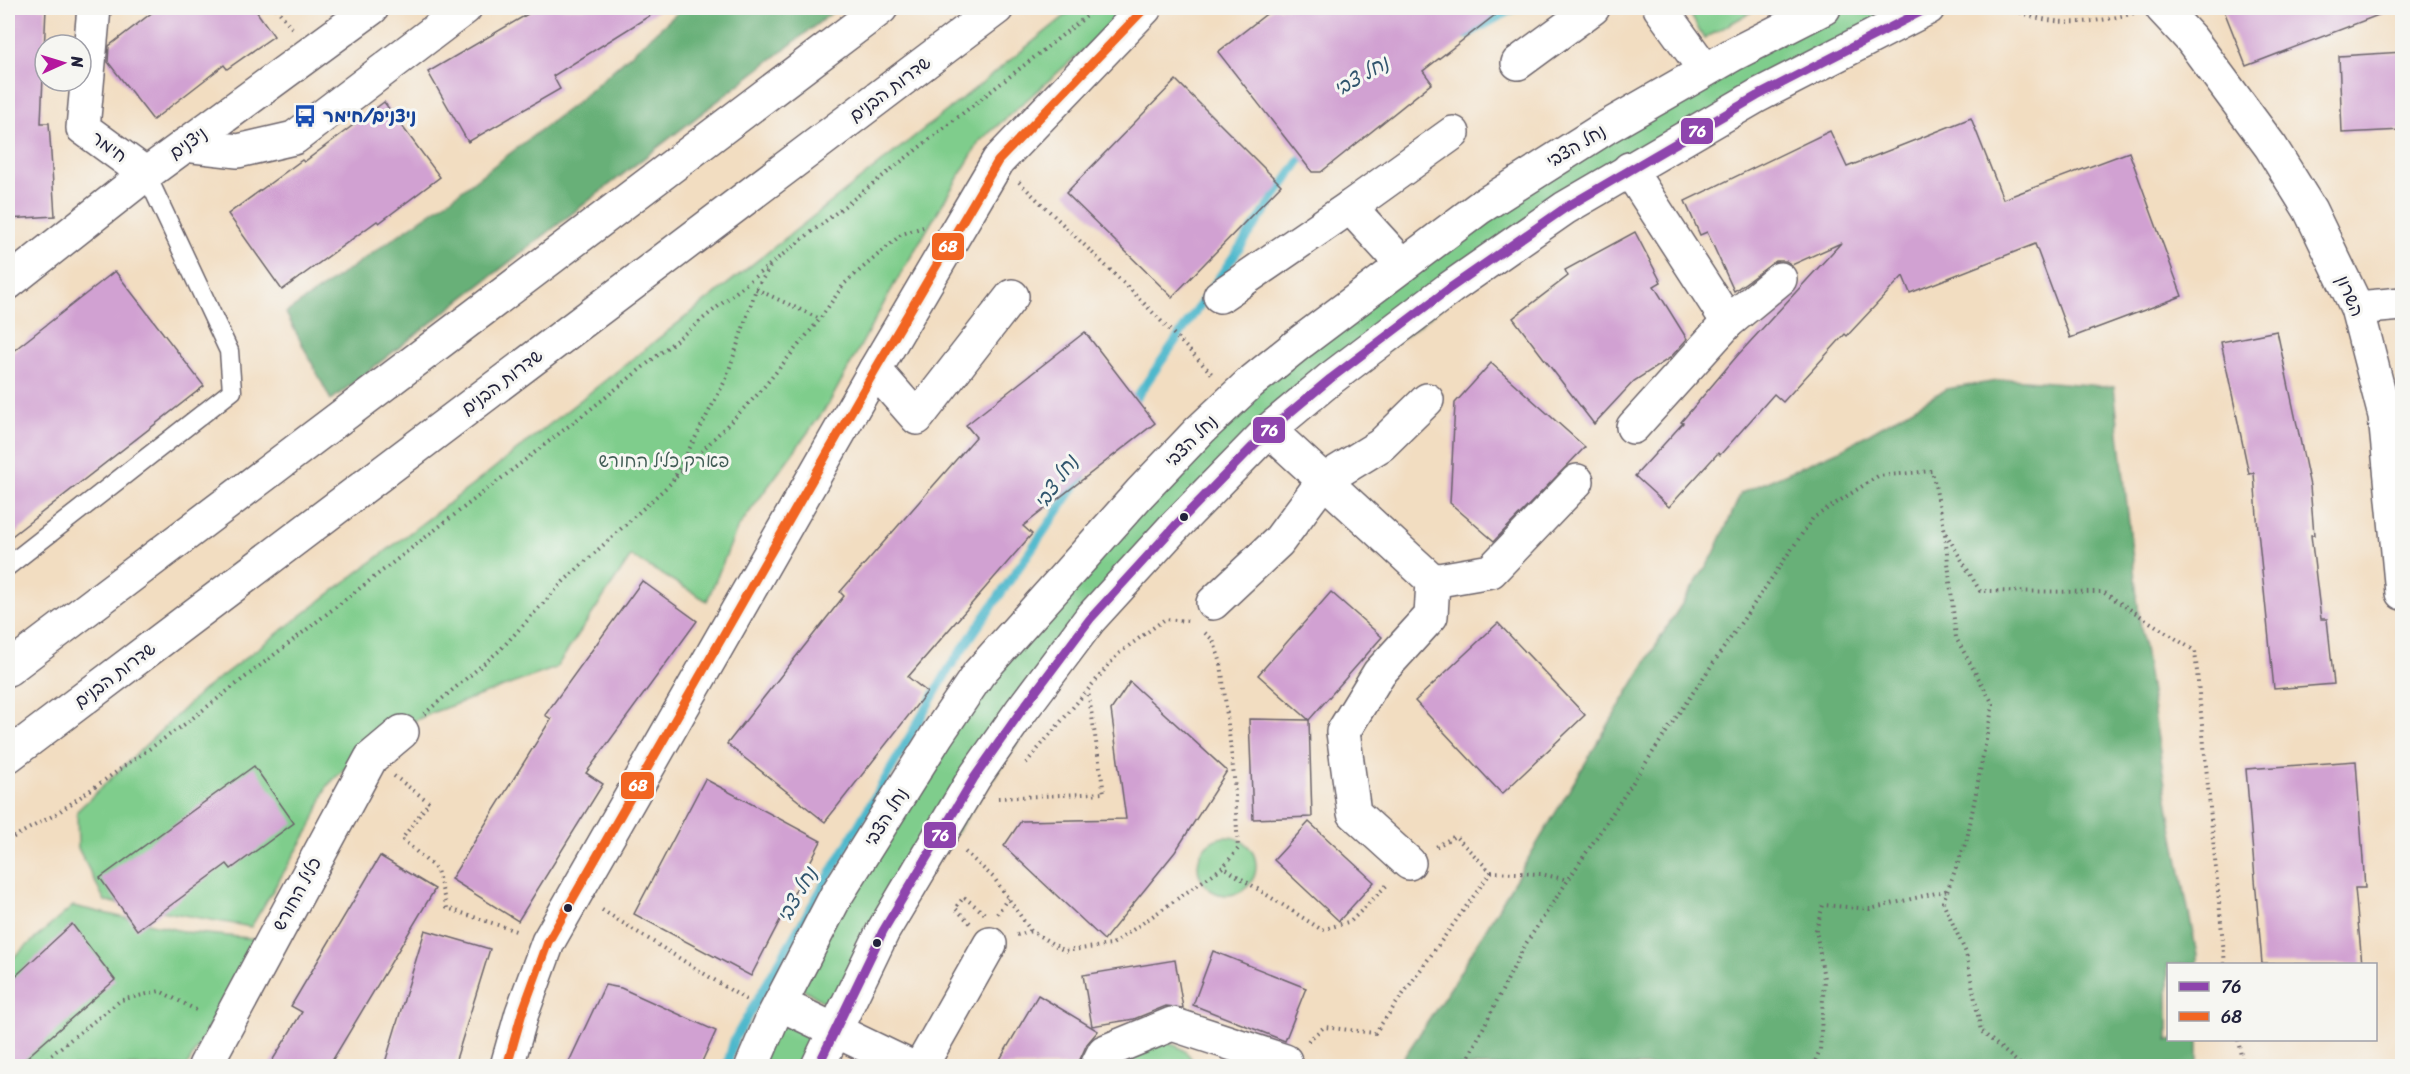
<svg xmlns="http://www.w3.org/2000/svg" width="2410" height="1074" viewBox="0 0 2410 1074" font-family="Sriracha,'Playpen Sans Hebrew',sans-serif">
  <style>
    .green { fill: #7fcd8c; stroke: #507864; stroke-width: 1.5 }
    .forest { fill: #67b078; stroke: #44695a; stroke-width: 1.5 }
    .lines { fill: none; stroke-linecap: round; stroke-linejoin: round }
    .stream { stroke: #4eb8cc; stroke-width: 9 }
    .building { fill: #d1a1d2 }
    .lane-casing { stroke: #6b636a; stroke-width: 21 }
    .street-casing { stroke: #6b636a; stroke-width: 36 }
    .secondary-casing { stroke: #6b636a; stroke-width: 36 }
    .path { stroke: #6b636a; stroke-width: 4; stroke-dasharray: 1.5 4.5; stroke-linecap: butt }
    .lane { stroke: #fff; stroke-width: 18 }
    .street { stroke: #fff; stroke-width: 33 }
    .secondary { stroke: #fff; stroke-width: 33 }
    .bus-1-casing { stroke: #f6f6f2; stroke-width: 14 }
    .bus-2-casing { stroke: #f6f6f2; stroke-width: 14 }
    .bus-1 { stroke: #8e44ad; stroke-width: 9 }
    .bus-2 { stroke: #f26522; stroke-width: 9 }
    .bus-dot { fill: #22223b; stroke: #f6f6f2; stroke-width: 2 }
    .labels { text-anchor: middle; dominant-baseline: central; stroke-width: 6; stroke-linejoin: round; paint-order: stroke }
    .street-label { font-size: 18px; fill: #22223b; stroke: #f6f6f2 }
    .transit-label { font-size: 18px; font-weight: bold; fill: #164399; stroke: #f6f6f2; text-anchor: start }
    .park-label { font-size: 18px; fill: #435e57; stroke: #f6f6f2 }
    .water-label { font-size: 20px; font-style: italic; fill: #31566e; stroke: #f6f6f2 }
    .line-badge { stroke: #f6f6f2; stroke-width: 2 }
    .badge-label { font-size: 16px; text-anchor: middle; font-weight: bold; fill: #fff }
  </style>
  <rect width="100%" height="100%" fill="#f6f6f2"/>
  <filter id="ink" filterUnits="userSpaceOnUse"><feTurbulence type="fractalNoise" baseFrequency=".0167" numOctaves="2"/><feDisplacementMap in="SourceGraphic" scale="12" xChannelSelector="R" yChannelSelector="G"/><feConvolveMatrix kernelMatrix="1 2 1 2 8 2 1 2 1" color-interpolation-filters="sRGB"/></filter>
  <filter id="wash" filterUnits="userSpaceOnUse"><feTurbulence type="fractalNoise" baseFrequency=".008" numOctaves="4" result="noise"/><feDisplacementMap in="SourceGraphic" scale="24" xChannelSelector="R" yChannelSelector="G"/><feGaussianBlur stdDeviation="1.35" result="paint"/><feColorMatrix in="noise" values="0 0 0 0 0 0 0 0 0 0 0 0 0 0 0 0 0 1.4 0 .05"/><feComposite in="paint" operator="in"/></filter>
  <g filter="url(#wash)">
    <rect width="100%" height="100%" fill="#f2ddc1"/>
    <g class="green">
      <path d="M1075 8H1131L980 141 894 285 828 405 737 529 707 601 631 556 556 668 434 712 376 738 327 786 311 827 251 927 105 901 78 848 77 811 202 691 474 484 958 102Z"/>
      <path d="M1687 8H1758L1704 39Z"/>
      <path d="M1832 8H1912L1605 178 1164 527 836 1010 794 983 937 742 1204 430 1414 260Z"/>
      <circle cx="1227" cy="866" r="29"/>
      <path d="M73 906 186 932 258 939 187 1066H8V962Z"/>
      <path d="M778 1018 821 1040 810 1066H757Z"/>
      <path d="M1160 1041C1177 1044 1188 1050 1196 1066H1126C1131 1050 1145 1047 1160 1041Z"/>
    </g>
    <g class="forest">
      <path d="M683 8H838L331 400 286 313 449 200 576 103Z"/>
      <path d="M2011 379 2114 387 2139 615 2169 811 2197 955V964H2168V1040H2198V1066H1398L1451 987 1667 627 1713 556 1741 493 1842 449 1946 389Z"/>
    </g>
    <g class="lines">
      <g class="stream">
        <path d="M1466 35 1514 8"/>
        <path d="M1129 408 1307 150"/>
        <path d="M727 1066 734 1040 950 667 1082 476"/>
      </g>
    </g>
    <g id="blocks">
      <g class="building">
        <path d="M8 8H46L41 123H49L55 216 8 219Z"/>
        <path d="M158 8H254L274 36 227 69 224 65 153 120 108 62 109 46Z"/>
        <path d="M538 8H662L553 76 560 89 468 142 428 72Z"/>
        <path d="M1274 8H1504L1423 71 1432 83 1321 172H1312L1218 52Z"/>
        <path d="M2223 8H2394V9L2246 66Z"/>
        <path d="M2403 52V130L2342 133 2339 56Z"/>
        <path d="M1176 80 1281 185 1172 297 1066 193Z"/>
        <path d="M384 102 440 177 379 223 377 221 282 290 228 214 302 160 304 162Z"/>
        <path d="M1971 118 2003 199 2129 152 2182 296 2070 338 2035 244 1910 293 1903 276 1847 336 1845 334 1783 402 1774 394 1720 455 1718 453 1669 507 1635 476 1683 423 1681 422 1737 356 1841 243 1792 265 1786 261H1776L1734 291 1707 232 1700 235 1685 201 1830 131 1847 167Z"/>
        <path d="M1635 232 1661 282 1654 286 1687 339 1670 358 1634 381 1594 424 1513 318 1568 276 1565 270Z"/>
        <path d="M115 271 204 386 8 539V355Z"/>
        <path d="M2277 331 2310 486 2314 535H2311L2321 619H2327L2334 684 2274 689 2258 531 2254 473 2249 474 2221 342Z"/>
        <path d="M1085 332 1155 423 1023 526 1032 534 908 677 927 692 825 822 727 744 844 596 840 592 976 437 966 425Z"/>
        <path d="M1491 363 1585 447 1494 541 1450 503 1455 403Z"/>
        <path d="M642 581 697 621 586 773 603 784 518 921 451 879 551 719 545 715Z"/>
        <path d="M1331 592 1382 637 1309 720 1258 675Z"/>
        <path d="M1498 623 1585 715 1502 794 1415 701Z"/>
        <path d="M1130 682 1227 771 1175 852 1104 940 1004 846 1021 821 1126 819 1111 710Z"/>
        <path d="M1249 719 1309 720 1312 817 1253 819Z"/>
        <path d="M2356 761 2365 888H2355L2362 964H2262L2246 769Z"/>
        <path d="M254 766 294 823 231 869 227 864 137 930 100 878Z"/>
        <path d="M705 779 821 841 751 976 634 914Z"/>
        <path d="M1309 822 1374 882 1339 921 1274 860Z"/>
        <path d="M380 856 435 889 329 1066H269L302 1012 291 1006Z"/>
        <path d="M72 924 115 980 17 1066H8V983Z"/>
        <path d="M425 930 490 949 454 1066H384Z"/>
        <path d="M1213 951 1306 988 1285 1041 1193 1005Z"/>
        <path d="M1175 960 1183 1008 1166 1006 1134 1019 1092 1026 1083 975Z"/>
        <path d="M605 985 621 988 716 1031 700 1066H567Z"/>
        <path d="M1038 995 1098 1031 1087 1044 1077 1066H996Z"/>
      </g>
    </g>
  </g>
  <g filter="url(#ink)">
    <use href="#blocks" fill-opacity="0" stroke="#6b636a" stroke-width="1.5"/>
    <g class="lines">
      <g class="lane-casing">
        <path id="lane" d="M8 566 232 391 229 351 146 174"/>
      </g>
      <g class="street-casing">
        <g id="street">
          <path d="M94 8 83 128 146 174"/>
          <path d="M1660 8 1705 70"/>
          <path d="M2162 8 2191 39 2271 147 2310 210 2357 308 2385 416 2402 593"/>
          <path d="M1518 63 1593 8"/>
          <path d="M185 145 238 151 294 138 465 8"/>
          <path d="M1629 169 1728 322"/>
          <path d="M1350 207 1402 264"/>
          <path d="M8 283 146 174 372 8"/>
          <path d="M1220 296 1350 207 1453 133"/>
          <path d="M2357 308 2402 304"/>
          <path d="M875 370 917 418 1012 296"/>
          <path d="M1633 427 1728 322 1780 279"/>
          <path d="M1269 430 1433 581 1431 616 1379 673 1343 732 1354 813 1409 863"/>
          <path d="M1433 581 1491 571 1577 481"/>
          <path d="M1213 603 1278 542 1324 480 1381 445 1427 400"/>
          <path d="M780 1004 909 1066"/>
          <path d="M205 1066 371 758 402 732"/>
          <path d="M507 1066 522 1013 548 942 875 370 998 161 1145 8"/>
          <path d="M921 1066 990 944"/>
          <path d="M1097 1066 1104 1052 1172 1024 1285 1061 1282 1066"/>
        </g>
      </g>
      <g class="secondary-casing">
        <g id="secondary">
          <path d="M8 669 881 8"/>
          <path d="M8 756 997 8"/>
          <path d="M752 1066 773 1017 836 896 937 735 979 673 1140 493 1200 430 1250 383 1301 342 1479 208 1605 128 1734 54 1824 8"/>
          <path d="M818 1066 883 931 974 778 1021 711 1090 619 1175 526 1269 430 1330 379 1450 288 1565 208 1757 96 1928 8"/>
        </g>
      </g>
      <g class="path">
        <path d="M276 8 292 28"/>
        <path d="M2009 8C2053 27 2088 25 2134 13"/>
        <path d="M1019 182 1135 294 1214 376"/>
        <path d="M756 289 820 319"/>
        <path d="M676 477 758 394 820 319 844 284 902 234 923 227"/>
        <path d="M1945 534 1956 638 1993 704 1967 839 1943 902 1966 953 1981 1031 2022 1066"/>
        <path d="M1205 633 1213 640 1221 663 1234 777 1238 849 1223 867"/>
        <path d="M424 714 500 650 563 582 672 482 726 379 756 289 770 267"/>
        <path d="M1026 763 1118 654 1165 619 1188 621"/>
        <path d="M394 776 429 802 402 839 437 870 447 908 519 932"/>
        <path d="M998 798 1104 793 1088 691"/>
        <path d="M8 840 56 814 185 724 601 401 772 263 1097 8"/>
        <path d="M965 852 994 878 1031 931 1065 951 1111 945 1223 867 1322 930 1351 921 1388 884"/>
        <path d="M1491 872 1541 874 1568 880"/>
        <path d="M602 910 748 1001"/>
        <path d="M997 914 1008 898"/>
        <path d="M970 923 955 908 964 897 985 914"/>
        <path d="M1017 935 1031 931"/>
        <path d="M2238 1040 2243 1066"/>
        <path d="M1308 1041 1324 1027 1375 1033 1491 872 1455 836 1434 848"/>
        <path d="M37 1066 121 1000 160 991 200 1012"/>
        <path d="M1464 1066 1525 945 1681 710 1813 518 1878 476 1932 471 1945 532 1980 591 2103 592 2195 651 2225 964"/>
        <path d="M1813 1066 1820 1050 1824 979 1816 930 1823 905 1870 909 1948 890"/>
      </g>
      <use href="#lane" class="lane"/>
      <use href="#street" class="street"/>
      <use href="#secondary" class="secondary"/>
      <g class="bus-1-casing">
        <path id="bus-1" d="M818 1066 883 931 974 778 1021 711 1090 619 1175 526 1269 430 1330 379 1450 288 1565 208 1757 96 1928 8"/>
      </g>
      <g class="bus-2-casing">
        <path id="bus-2" d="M507 1066 522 1013 548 942 875 370 998 161 1145 8"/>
      </g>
      <use href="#bus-1" class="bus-1"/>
      <use href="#bus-2" class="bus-2"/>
    </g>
  </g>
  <defs>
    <g id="bus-bare" transform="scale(1.8)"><path d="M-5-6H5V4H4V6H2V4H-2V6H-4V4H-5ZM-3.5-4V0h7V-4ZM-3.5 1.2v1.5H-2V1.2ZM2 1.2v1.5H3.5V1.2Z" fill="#1a4fb4" stroke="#f6f6f2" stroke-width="2.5" paint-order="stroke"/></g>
  </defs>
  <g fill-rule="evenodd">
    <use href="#bus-bare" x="305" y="116"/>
  </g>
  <g class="bus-dot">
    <circle cx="1184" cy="517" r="5"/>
    <circle cx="568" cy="908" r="5"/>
    <circle cx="877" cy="943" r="5"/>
  </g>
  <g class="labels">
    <g class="street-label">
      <text transform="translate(890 89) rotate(-37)">שדרות הבנים</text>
      <text transform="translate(188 143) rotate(-36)">ניצנים</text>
      <text transform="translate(1576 146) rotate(-31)">נחל הצבי</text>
      <text transform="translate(109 147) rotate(36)">חימר</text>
      <text transform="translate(2350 296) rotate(67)">השרון</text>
      <text transform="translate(502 382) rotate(-37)">שדרות הבנים</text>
      <text transform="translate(1191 441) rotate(-45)">נחל הצבי</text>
      <text transform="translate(115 675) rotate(-37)">שדרות הבנים</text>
      <text transform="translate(886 817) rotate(-58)">נחל הצבי</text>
      <text transform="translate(297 894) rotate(-61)">כליל החורש</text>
    </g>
    <g class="transit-label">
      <text x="323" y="116">ניצנים/חימר</text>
    </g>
    <g class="park-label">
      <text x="664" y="461">פארק כליל החורש</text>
    </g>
    <g class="water-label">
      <text transform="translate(1361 76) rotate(-30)">נחל צבי</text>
      <text transform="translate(1056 482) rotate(-55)">נחל צבי</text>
      <text transform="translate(797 895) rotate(-60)">נחל צבי</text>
    </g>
  </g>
  <g class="line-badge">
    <rect x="1680" y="117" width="34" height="28" rx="6" fill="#8e44ad"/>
    <rect x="931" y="232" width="34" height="29" rx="6" fill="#f26522"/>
    <rect x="1252" y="416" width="34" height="28" rx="6" fill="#8e44ad"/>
    <rect x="620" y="771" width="35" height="29" rx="6" fill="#f26522"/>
    <rect x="923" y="821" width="34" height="28" rx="6" fill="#8e44ad"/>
  </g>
  <g class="badge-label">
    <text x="1697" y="137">76</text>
    <text x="948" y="252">68</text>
    <text x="1269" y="436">76</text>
    <text x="638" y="791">68</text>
    <text x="940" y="841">76</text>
  </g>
  <rect width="2410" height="1074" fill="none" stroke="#f6f6f2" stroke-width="30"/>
  <rect x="2167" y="963" width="210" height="78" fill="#f6f6f2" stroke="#a1a1a9" stroke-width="1.5"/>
  <rect x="2179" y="982" width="30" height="9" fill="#8e44ad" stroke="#a1a1a9" stroke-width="1.5"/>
  <text x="2221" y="993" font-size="18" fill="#22223b">76</text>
  <rect x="2179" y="1012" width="30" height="9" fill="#f26522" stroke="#a1a1a9" stroke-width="1.5"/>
  <text x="2221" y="1023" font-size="18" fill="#22223b">68</text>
  <g transform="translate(63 63) rotate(86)"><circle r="28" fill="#f6f6f2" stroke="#a1a1a9" stroke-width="1.5"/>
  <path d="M0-4.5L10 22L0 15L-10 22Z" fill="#b5179e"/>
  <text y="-9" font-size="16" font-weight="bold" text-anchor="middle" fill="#22223b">N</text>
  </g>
</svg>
